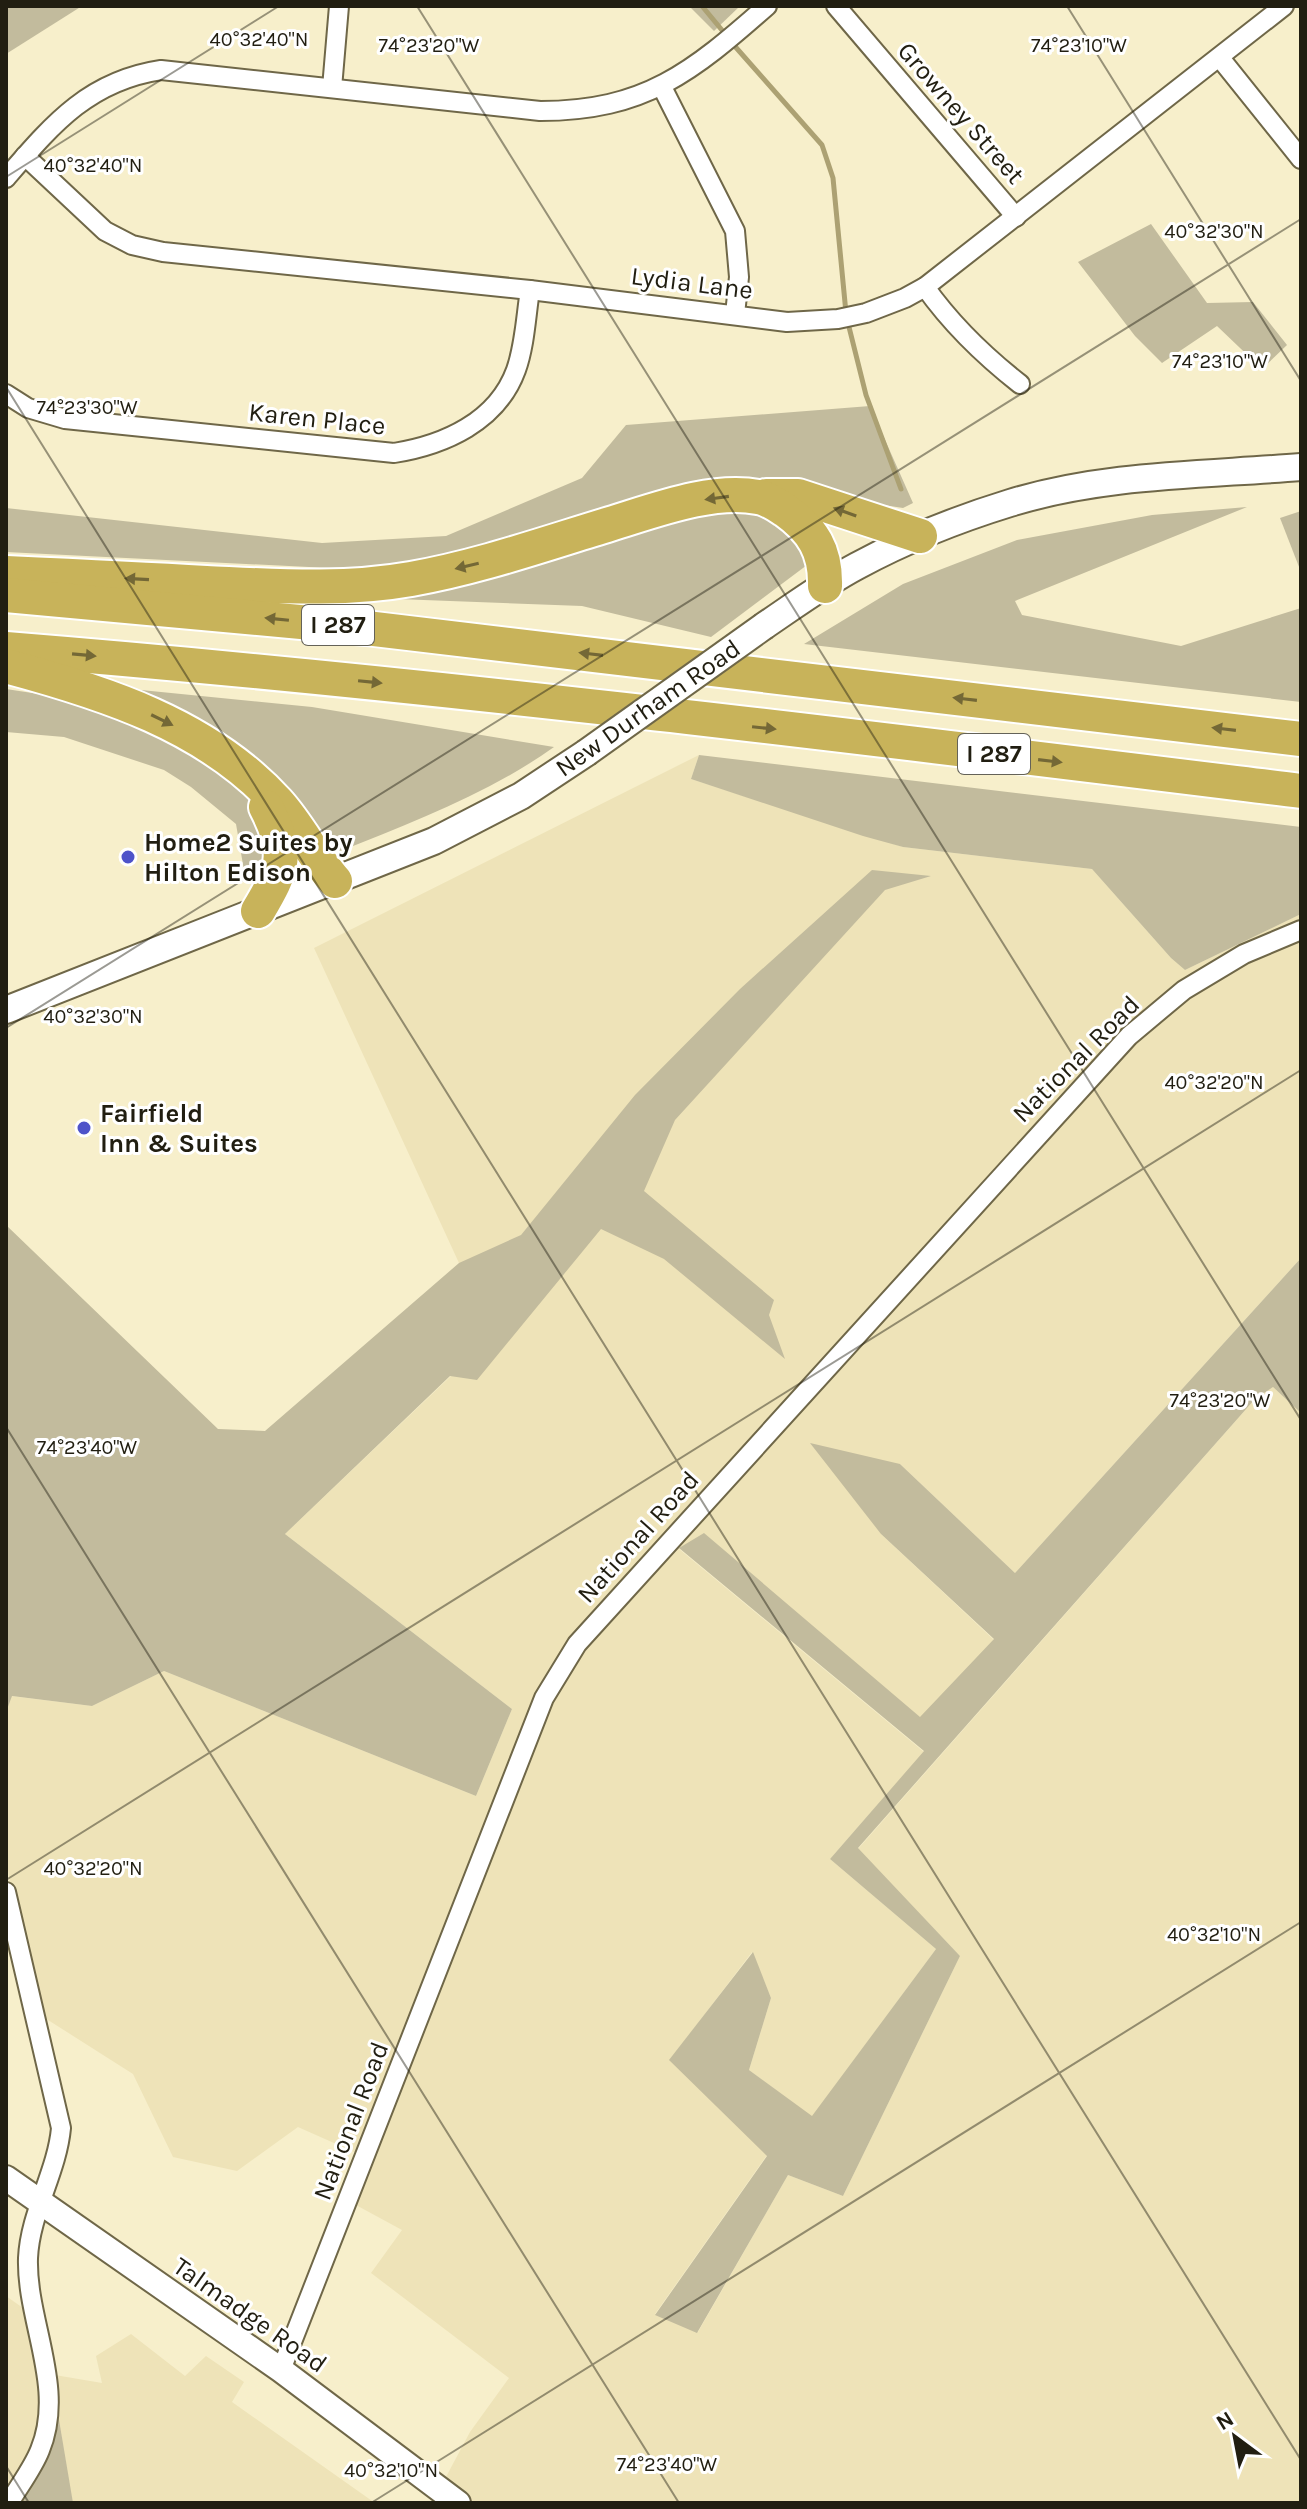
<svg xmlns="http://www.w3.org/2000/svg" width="1307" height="2509" viewBox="0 0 1307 2509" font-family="Karla,sans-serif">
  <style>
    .built { fill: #eee3b8 }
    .green { fill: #c2bb9d }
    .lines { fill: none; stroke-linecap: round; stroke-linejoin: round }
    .stream { stroke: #aca173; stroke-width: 5 }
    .minor-casing { stroke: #6f6748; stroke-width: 22 }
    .tertiary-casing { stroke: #6f6748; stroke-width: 28 }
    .secondary-casing { stroke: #6f6748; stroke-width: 30 }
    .motorway-casing { stroke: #fff; stroke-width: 38 }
    .minor { stroke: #fff; stroke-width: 18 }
    .tertiary { stroke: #fff; stroke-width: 24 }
    .secondary { stroke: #fff; stroke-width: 26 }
    .motorway { stroke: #c8b35a; stroke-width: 34 }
    .secondary-bridge-casing { stroke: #6f6748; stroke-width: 30; stroke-linecap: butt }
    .secondary-bridge { stroke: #fff; stroke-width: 26 }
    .oneway { fill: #746836 }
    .ticks { fill: none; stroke: #211e11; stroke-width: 2; stroke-opacity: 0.45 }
    .poi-dot { fill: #4e53c9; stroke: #fff; stroke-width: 3 }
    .labels { text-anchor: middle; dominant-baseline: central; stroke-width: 6; stroke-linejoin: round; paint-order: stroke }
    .shield { fill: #fff; stroke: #646258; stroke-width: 2 }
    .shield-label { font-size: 24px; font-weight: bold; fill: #211e11 }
    .street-label { font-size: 26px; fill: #211e11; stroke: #fff }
    .poi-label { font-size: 26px; font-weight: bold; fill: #211e11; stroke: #fff; text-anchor: start }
    .ticks-label { font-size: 20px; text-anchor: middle; fill: #211e11; stroke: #fff; stroke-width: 6; stroke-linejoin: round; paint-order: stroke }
  </style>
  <rect width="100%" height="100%" fill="#f7efcb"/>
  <g class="built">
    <path d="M699 755 691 779 903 847 1092 869 1171 958 1185 970 1301 914V1258L1015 1573 900 1464 881 1534 994 1640 920 1718 704 1534 679 1549 924 1752 830 1859 936 1949 812 2117 749 2070 771 1998 752 1952 670 2060 767 2155 655 2314 698 2332 788 2175 843 2196 960 1956 858 1849 1255 1399 1273 1387 1301 1413V2503H432L470 2432 509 2378 371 2273 402 2230 343 2198 361 2155 298 2127 237 2171 173 2157 133 2074 26 2006 6 1855V1712L11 1696 92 1706 164 1671 476 1796 512 1709 285 1534 451 1376 459 1263 314 948Z"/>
    <path d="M6 2296 40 2320 49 2374 102 2383 96 2356 131 2334 185 2376 206 2356 244 2382 232 2402 375 2503H6Z"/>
  </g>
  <g class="green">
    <path d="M6 6H82L6 54Z"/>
    <path d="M689 6H740L714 31Z"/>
    <path d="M1151 224 1207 303 1253 302 1287 345 1262 369 1217 326 1162 363 1135 336 1078 262Z"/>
    <path d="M870 406 913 503 903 508 716 479 470 556 404 566 349 569 6 552V508L322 543 446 536 582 478 626 425Z"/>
    <path d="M702 506 762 508 797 536 811 562 711 637 582 606 397 599V590Z"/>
    <path d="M1247 507 1015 601 1022 615 1181 646 1301 608V702L804 644 903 584 1017 540 1152 515Z"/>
    <path d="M1301 511V572L1280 518Z"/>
    <path d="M6 689 52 696 131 721 193 753 248 794 265 837 262 871 246 882 236 824 191 787 164 770 64 737 6 732Z"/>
    <path d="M131 689 312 707 554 747C488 794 413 822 338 852L322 849 292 798 256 759Z"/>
    <path d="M699 755 1301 827V914L1185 970 1171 958 1092 869 903 847 863 836 691 779Z"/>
    <path d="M872 870 931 876 885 890 675 1120 644 1191 774 1300 769 1315 785 1359 664 1259 601 1229 477 1380 450 1376 285 1534 512 1709 476 1796 164 1671 92 1706 12 1696 6 1712V1225L218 1429 265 1431 459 1263 521 1235 635 1095 740 989Z"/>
    <path d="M1301 1258V1413L1273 1387 1255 1399 858 1848 960 1956 843 2196 788 2175 697 2333 655 2315 767 2156 669 2060 753 1952 771 1998 749 2070 812 2116 936 1949 830 1859 924 1751 679 1548 704 1533 920 1717 994 1639 881 1534 810 1443 900 1464 1015 1573Z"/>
    <path d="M57 2408 73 2503H8Z"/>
  </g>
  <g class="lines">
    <g class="stream">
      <path d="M702 6 726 35"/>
      <path d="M732 43 822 145 833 178 846 313"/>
      <path d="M848 323 866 395 901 489"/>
    </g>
    <g class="minor-casing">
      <g id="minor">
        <path d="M836 6 1016 217"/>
        <path d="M1220 58 1301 159"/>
        <path d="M662 87 735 231 739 277 735 314"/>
        <path d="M332 88 339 6"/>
        <path d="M25 156 105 231 132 245 163 252 530 290 787 322 838 319 866 313 905 298 925 287 1284 6"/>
        <path d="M6 178C52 125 88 81 161 70L540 111C645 111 692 72 767 6"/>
        <path d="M925 287C952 325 983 355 1020 384"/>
        <path d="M6 394 28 408 65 419 394 453C444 445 497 422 516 370 525 345 526 315 530 290"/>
        <path d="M6 1892 61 2128C57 2172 30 2213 28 2258 26 2321 66 2387 40 2450 33 2468 19 2486 9 2503"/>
        <path d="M281 2370 544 1698 577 1644 1129 1036 1184 990 1244 954 1301 930"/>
      </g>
    </g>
    <g class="tertiary-casing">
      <path id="tertiary" d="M6 2178 281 2370 458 2503"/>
    </g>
    <g class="secondary-casing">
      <g id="secondary">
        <path d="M764 626C795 605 825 583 857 566 905 540 958 519 1010 503 1104 474 1204 475 1301 467"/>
        <path d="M6 1010 434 841 521 796 586 753"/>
      </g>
    </g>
    <g class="motorway-casing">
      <g id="motorway">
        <path d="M766 496H798L920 536"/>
        <path d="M6 573C73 576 139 579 206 583 275 586 343 591 411 579 479 567 544 544 610 524 653 511 712 488 758 497 767 498 777 505 785 510 813 530 826 551 825 586"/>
        <path d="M6 595 366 628 1301 739"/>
        <path d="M6 649C439 684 870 738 1301 791"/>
        <path d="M6 666C103 692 207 725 277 802 299 826 313 856 335 881"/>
        <path d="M258 911C283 869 290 853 266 807"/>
      </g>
    </g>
    <use href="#minor" class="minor"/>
    <use href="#tertiary" class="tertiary"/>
    <use href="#secondary" class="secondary"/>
    <use href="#motorway" class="motorway"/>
    <g class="secondary-bridge-casing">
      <path id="secondary-bridge" d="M586 753 764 626"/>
    </g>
    <use href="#secondary-bridge" class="secondary-bridge"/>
  </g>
  <defs><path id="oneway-solid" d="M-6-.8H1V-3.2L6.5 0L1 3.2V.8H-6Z" transform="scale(2)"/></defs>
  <g class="oneway">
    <use href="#oneway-solid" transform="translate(717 498) rotate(172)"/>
    <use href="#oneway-solid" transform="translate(845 512) rotate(-160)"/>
    <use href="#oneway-solid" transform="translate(467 566) rotate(167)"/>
    <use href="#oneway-solid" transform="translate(137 579) rotate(-177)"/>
    <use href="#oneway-solid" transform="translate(277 619) rotate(-174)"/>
    <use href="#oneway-solid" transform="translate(591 654) rotate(-173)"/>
    <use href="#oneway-solid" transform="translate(84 655) rotate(5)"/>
    <use href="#oneway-solid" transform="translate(370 682) rotate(6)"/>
    <use href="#oneway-solid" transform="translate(965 699) rotate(-173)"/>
    <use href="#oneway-solid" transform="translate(162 720) rotate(26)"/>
    <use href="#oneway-solid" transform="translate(764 728) rotate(6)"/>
    <use href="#oneway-solid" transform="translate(1224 729) rotate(-173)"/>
    <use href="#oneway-solid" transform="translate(1050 761) rotate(7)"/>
  </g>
  <path class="ticks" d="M417 6 1301 1420M1067 6 1301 381M6 177 279 6M6 387 1301 2460M6 1028 1301 219M6 1427 679 2503M6 1880 1301 1070M6 2466 29 2503M371 2503 1301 1922"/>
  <g class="poi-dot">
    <circle cx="128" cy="857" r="8"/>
    <circle cx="84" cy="1128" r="8"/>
  </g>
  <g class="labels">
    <g class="shield">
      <rect x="302" y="605" width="72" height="40" rx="6"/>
      <rect x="958" y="734" width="72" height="40" rx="6"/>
    </g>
    <g class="shield-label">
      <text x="338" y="625">I 287</text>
      <text x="994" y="754">I 287</text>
    </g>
    <g class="street-label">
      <text transform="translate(961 113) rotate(49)">Growney Street</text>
      <text transform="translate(692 283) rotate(7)">Lydia Lane</text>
      <text transform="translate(317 419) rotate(6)">Karen Place</text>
      <text transform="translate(648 708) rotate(-35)">New Durham Road</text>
      <text transform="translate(1076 1059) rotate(-45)">National Road</text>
      <text transform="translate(638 1537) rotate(-48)">National Road</text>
      <text transform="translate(351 2121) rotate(-69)">National Road</text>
      <text transform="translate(250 2315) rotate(35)">Talmadge Road</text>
    </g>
    <g class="poi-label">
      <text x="144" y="842">Home2 Suites by<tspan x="144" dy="30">Hilton Edison</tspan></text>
      <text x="100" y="1113">Fairfield<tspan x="100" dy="30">Inn &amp; Suites</tspan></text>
    </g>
  </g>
  <g class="ticks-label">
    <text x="259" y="46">40°32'40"N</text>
    <text x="1079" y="52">74°23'10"W</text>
    <text x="429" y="52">74°23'20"W</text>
    <text x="93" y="172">40°32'40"N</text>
    <text x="1214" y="238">40°32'30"N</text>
    <text x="1220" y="368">74°23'10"W</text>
    <text x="87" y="414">74°23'30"W</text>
    <text x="93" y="1023">40°32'30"N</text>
    <text x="1214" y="1089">40°32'20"N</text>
    <text x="1220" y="1407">74°23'20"W</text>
    <text x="87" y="1454">74°23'40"W</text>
    <text x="93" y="1875">40°32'20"N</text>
    <text x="1214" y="1941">40°32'10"N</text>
    <text x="667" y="2471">74°23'40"W</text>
    <text x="391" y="2477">40°32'10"N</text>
  </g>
  <rect width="1307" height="2509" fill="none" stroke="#211e11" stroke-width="16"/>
  <g transform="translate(1235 2437) rotate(328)" stroke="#ffffff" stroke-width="6" paint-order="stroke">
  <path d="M0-6L14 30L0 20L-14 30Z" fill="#211e11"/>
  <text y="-12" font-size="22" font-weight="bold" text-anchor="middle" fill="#211e11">N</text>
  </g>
</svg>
